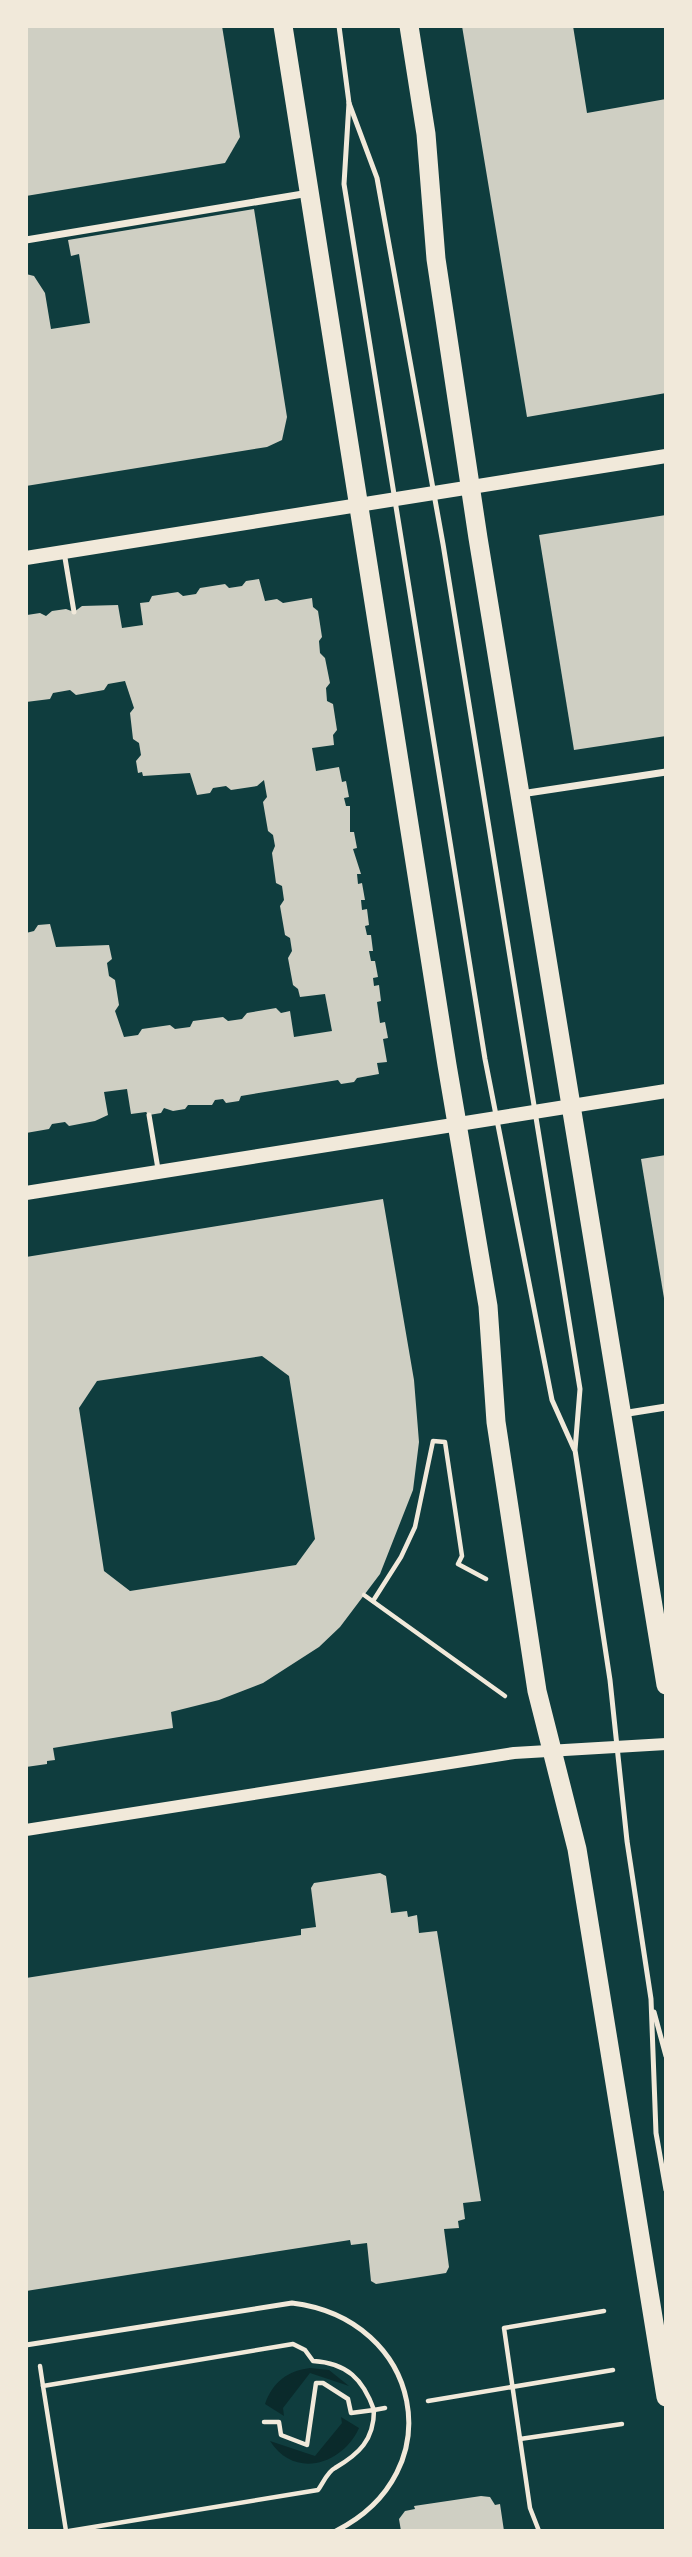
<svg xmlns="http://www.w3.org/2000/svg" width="692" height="2557" viewBox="0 0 692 2557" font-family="'PT Sans Narrow',sans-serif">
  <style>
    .water { fill: #0a2a2b }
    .building { fill: #cfcfc3; fill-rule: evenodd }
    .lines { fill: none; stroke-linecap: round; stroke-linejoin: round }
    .path { stroke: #f1e9da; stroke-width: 4.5 }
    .service { stroke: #f1e9da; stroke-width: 5 }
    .minor { stroke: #f1e9da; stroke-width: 7 }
    .tertiary { stroke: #f1e9da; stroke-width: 12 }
    .secondary { stroke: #f1e9da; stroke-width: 14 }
    .trunk { stroke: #f1e9da; stroke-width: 19 }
  </style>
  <rect width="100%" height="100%" fill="#0f3d3e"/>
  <g class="water">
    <path d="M310 2368 329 2370 349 2386 310 2373 283 2408 284 2416 265 2404C273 2382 287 2371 310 2368Z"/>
    <path d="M341 2417 359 2428C343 2464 295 2480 270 2441L315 2456 342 2423Z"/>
  </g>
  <g class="building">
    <path d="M26 26H222L240 137 225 163 26 196Z"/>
    <path d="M462 26H573L587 113 666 99V393L527 417Z"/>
    <path d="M254 209 287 417 282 440 267 447 26 486V274L34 276 45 293 51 329 90 323 79 254 71 256 68 240Z"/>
    <path d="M666 515V736L574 750 539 535Z"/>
    <path d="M259 579 265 601 277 599 283 603 312 598 313 607 318 611 322 637 319 641 320 653 325 658 330 683 326 688 327 701 333 704 337 730 333 735 334 745 312 748 316 771 339 767 342 782 346 781 349 797 344 798 346 806H350V832H354L357 848 353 849 361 874H357L358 884 362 883 365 900H361L362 910 367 909 369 925 365 926 367 935H371L373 951H369L371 961H375L378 977 373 978 374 986 379 985 381 1001 377 1002 380 1023 385 1022 388 1038 383 1039 387 1062 377 1063 379 1074 357 1078 354 1082 341 1084 338 1080 241 1096 239 1101 226 1103 223 1099 215 1100 212 1105H188L185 1109 173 1111 164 1108 161 1113 149 1115 146 1112 131 1114 127 1089 104 1092 108 1115 95 1121 69 1126 65 1122 52 1124 49 1129 26 1133V933L34 931 38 925 50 924 56 947 109 945 112 959 107 963 109 976 115 980 119 1005 115 1011 124 1037 138 1035 142 1029 170 1025 175 1029 190 1027 193 1021 223 1017 228 1021 242 1019 247 1013 276 1008 281 1013 290 1011 294 1037 332 1031 325 994 300 997 298 989 293 985 288 958 292 951 290 938 285 935 280 906 284 900 282 886 276 883 272 853 275 846 273 835 268 831 263 802 267 797 264 780 257 786 231 790 226 786 213 788 210 793 197 795 190 773 143 776 142 772 138 773 136 761 141 755 139 743 133 739 130 713 134 708 125 681 108 684 104 690 76 695 70 690 53 693 50 699 26 702 27 615 40 613 46 616 52 611 66 609 74 612 82 606 118 605 122 628 143 625 140 603 149 602 152 596 178 592 183 596 196 594 200 588 225 584 229 588 242 586 246 581Z"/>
    <path d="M666 1155V1298H664L641 1159Z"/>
    <path d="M383 1199 414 1380 419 1442 413 1490 380 1574 340 1627 319 1647 263 1683 219 1700 171 1712 173 1728 53 1748 55 1760 47 1761V1764L26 1767V1257ZM262 1356 289 1376 315 1539 296 1565 130 1591 104 1571 79 1408 97 1381Z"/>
    <path d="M380 1873 386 1876 391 1913 407 1911 408 1917 417 1915 419 1933 437 1931 481 2201 463 2203 465 2219 458 2221 459 2228 444 2229 449 2267 446 2273 376 2284 371 2281 367 2243 351 2245 350 2240 26 2291V1978L301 1935V1929L316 1927 311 1888 314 1883Z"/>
    <path d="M481 2496 490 2497 495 2505 500 2504 504 2531H401L399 2519 405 2511 415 2509 414 2506Z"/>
  </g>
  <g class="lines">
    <g class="path">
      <path d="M364 1595 505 1696"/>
      <path d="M373 1601 401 1557 415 1527 433 1441 445 1442 462 1556 458 1564 486 1579"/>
      <path d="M40 2366 43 2386"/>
      <path d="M428 2401 613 2370"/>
      <path d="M520 2439 622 2424"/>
      <path d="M66 2531 43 2386 293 2344 305 2350 313 2361C347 2363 363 2379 374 2410L385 2408"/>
      <path d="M69 2531 318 2490C323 2483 328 2471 335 2468 359 2454 374 2440 374 2410L351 2413 348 2399 323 2383H316L307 2445 281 2435 279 2422H264"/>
      <path d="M539 2531 530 2508 504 2328 604 2311"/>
    </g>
    <g class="service">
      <path d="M339 26 349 103 344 184 485 1059 552 1400 574 1449"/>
      <path d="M349 103 377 178 443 544 580 1389 575 1450 610 1680 627 1841 651 1999 656 2133 666 2190"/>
      <path d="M64 552 74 612"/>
      <path d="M149 1115 158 1169"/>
      <path d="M654 2012 666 2056"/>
      <path d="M26 2345 292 2303C422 2319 453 2472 336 2531"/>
    </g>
    <g class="minor">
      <path d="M26 240 309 193"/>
      <path d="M521 794 666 772"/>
      <path d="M622 1414 666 1407"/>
    </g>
    <path class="tertiary" d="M26 1830 514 1753 666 1744"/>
    <g class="secondary">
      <path d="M26 558 666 456"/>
      <path d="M26 1193 666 1091"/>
    </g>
    <g class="trunk">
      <path d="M283 26 447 1065 488 1306 496 1422 537 1691 577 1849 666 2397"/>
      <path d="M409 26 426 134 436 259 478 538 666 1685"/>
    </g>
  </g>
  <rect width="692" height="2557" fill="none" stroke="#f1e9da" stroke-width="56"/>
</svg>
